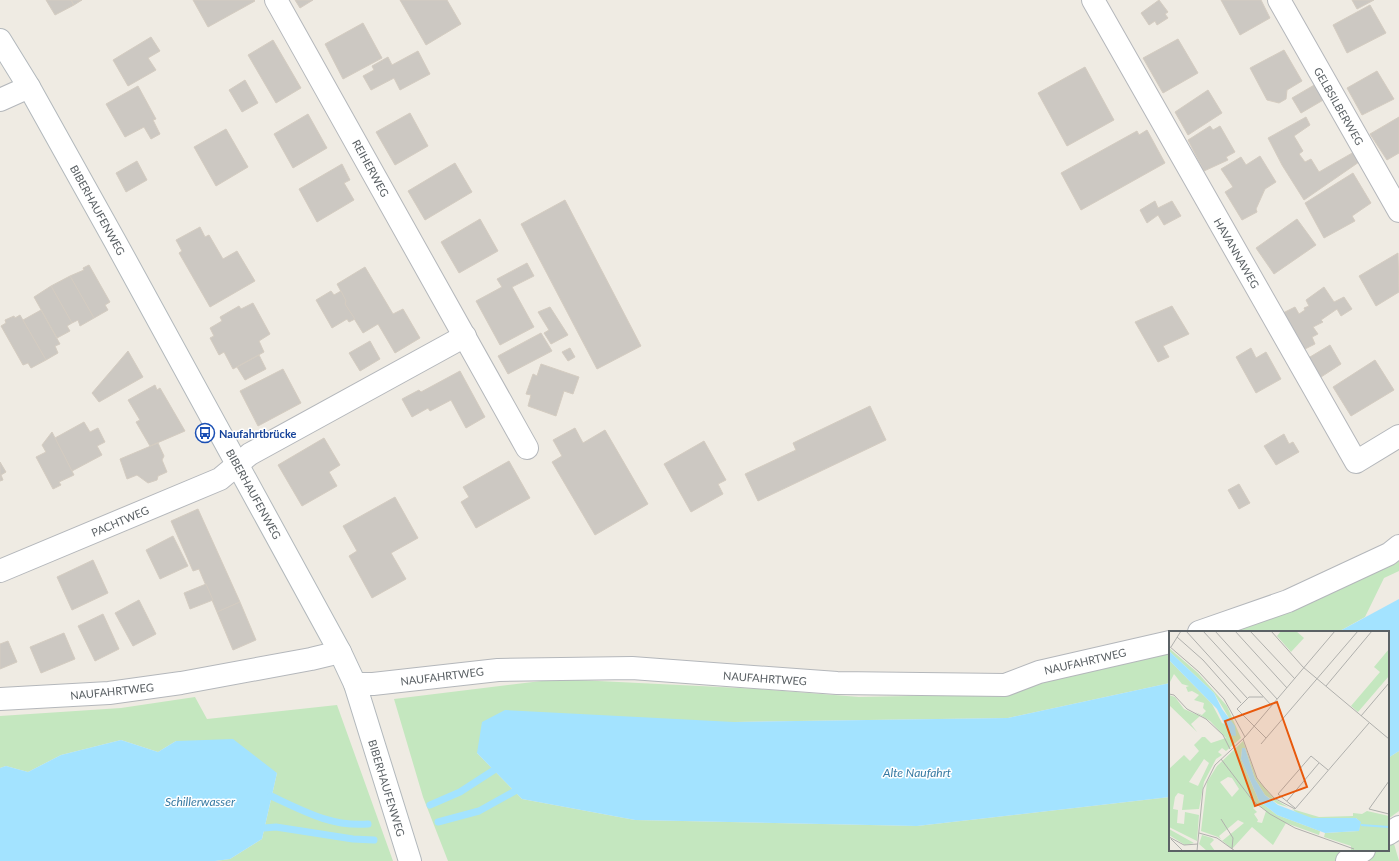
<svg xmlns="http://www.w3.org/2000/svg" width="1399" height="861" viewBox="0 0 1399 861" font-family="Lato,sans-serif">
  <style>
    .green { fill: #c4e7bf }
    .water { fill: #a3e3ff }
    .lines { fill: none; stroke-linecap: round; stroke-linejoin: round }
    .stream { stroke: #a3e3ff; stroke-width: 7 }
    .building { fill: #ccc8c2; stroke: #d4ccc1 }
    .street-casing { stroke: #b4b7bb; stroke-width: 24 }
    .secondary-casing { stroke: #b2b8bc; stroke-width: 24 }
    .street { stroke: #fff; stroke-width: 22 }
    .secondary { stroke: #fff; stroke-width: 22 }
    .labels { text-anchor: middle; dominant-baseline: central; stroke-width: 3; stroke-linejoin: round; paint-order: stroke }
    .street-label { font-size: 11px; fill: #5b6165; stroke: #fff }
    .transit-label { font-size: 11px; font-weight: bold; fill: #164399; stroke: #fff; text-anchor: start }
    .water-label { font-size: 12px; font-style: italic; fill: #377aa3; stroke: #fff }
    .inset-river { fill: none; stroke: #a3e3ff; stroke-width: 2 }
    .inset-road { fill: none; stroke: #b0b0ad; stroke-width: 1 }
    .view { fill: #e8590c; fill-opacity: 0.15; stroke: #e8590c; stroke-width: 2 }
    .inset-edge { fill: none; stroke: #5b6165; stroke-width: 2 }
  </style>
  <rect width="100%" height="100%" fill="#efebe3"/>
  <g class="green">
    <path d="M1399 552V571L1384 578 1365 617 1338 632H1218Z"/>
    <path d="M1170 647V683L1008 718 734 722 477 753 522 799 635 820 917 826 1170 797V850H1388V823L1399 861H448L423 797 394 699 558 679 760 689 859 697 1011 694 1036 679Z"/>
    <path d="M195 697 207 719 337 705 393 861H215L230 859 262 839 277 773 176 741 158 752 121 740 61 755 28 772 6 766 0 768V716L121 708Z"/>
    <path d="M1399 751V811L1388 819V758Z"/>
  </g>
  <g class="water">
    <path d="M1399 599V751L1388 758V632H1338Z"/>
    <path d="M1170 683V797L917 826 635 820 522 799 477 753 482 722 505 710 734 722 1008 718Z"/>
    <path d="M233 739 277 773 262 839 230 859 215 861H0V768L6 766 28 772 61 755 121 740 158 752 176 741Z"/>
  </g>
  <g class="lines">
    <g class="stream">
      <path d="M271 796C303 811 332 827 368 824"/>
      <path d="M430 805 460 792 494 770"/>
      <path d="M438 822 479 811 515 791"/>
      <path d="M264 828 276 827 353 839 374 840"/>
    </g>
  </g>
  <g class="building">
    <path d="M46 0H71L74 5 55 15Z"/>
    <path d="M71 0H82L74 5Z"/>
    <path d="M193 0H254L255 1 208 27Z"/>
    <path d="M295 0H313L300 8Z"/>
    <path d="M400 0H447L461 24 426 45Z"/>
    <path d="M1159 0 1168 12 1165 14 1168 18 1157 25 1155 21 1149 25 1141 13Z"/>
    <path d="M1221 0H1261L1270 18 1240 35Z"/>
    <path d="M1352 0H1374L1357 9Z"/>
    <path d="M1370 5 1386 33 1347 53 1333 25Z"/>
    <path d="M363 23 382 58 343 79 325 44Z"/>
    <path d="M151 37 160 51 148 58 156 70 128 86 113 60Z"/>
    <path d="M1178 39 1198 73 1163 93 1143 58Z"/>
    <path d="M273 40 301 88 276 103 248 55Z"/>
    <path d="M1284 50 1302 81 1287 90 1286 99 1279 103 1267 100 1250 68Z"/>
    <path d="M418 51 430 74 400 90 394 78 371 90 363 76 374 70 372 66 388 57 392 65Z"/>
    <path d="M1085 67 1114 120 1067 146 1038 93Z"/>
    <path d="M1377 71 1394 99 1362 115 1347 88Z"/>
    <path d="M245 80 258 103 242 112 229 90Z"/>
    <path d="M1316 84 1325 99 1301 113 1292 98Z"/>
    <path d="M138 86 156 119 153 120 160 134 151 139 144 127 125 137 106 104Z"/>
    <path d="M1208 90 1222 113 1188 135 1175 112Z"/>
    <path d="M410 113 428 146 395 165 376 132Z"/>
    <path d="M308 114 327 148 293 168 274 134Z"/>
    <path d="M1306 117 1310 125 1294 136 1303 151 1299 154 1305 162 1311 159 1319 172 1354 152 1359 162 1304 200 1282 165 1268 138Z"/>
    <path d="M1399 117V153L1387 160 1370 134Z"/>
    <path d="M1210 126 1213 130 1220 126 1235 152 1226 157 1228 160 1204 171 1188 140Z"/>
    <path d="M226 129 248 167 216 186 194 147Z"/>
    <path d="M1147 130 1165 163 1081 210 1061 173 1137 131 1139 135Z"/>
    <path d="M1260 156 1276 182 1265 189 1256 209 1257 212 1242 220 1225 192 1233 187 1221 169 1241 157 1246 165Z"/>
    <path d="M137 161 147 180 126 192 116 173Z"/>
    <path d="M455 163 472 192 425 220 408 191Z"/>
    <path d="M342 164 350 180 344 183 354 200 317 222 299 189Z"/>
    <path d="M1353 173 1371 203 1352 216 1355 221 1324 238 1305 203Z"/>
    <path d="M565 200 641 346 597 369 521 224Z"/>
    <path d="M1155 201 1158 208 1172 201 1181 216 1164 225 1158 215 1147 223 1140 210Z"/>
    <path d="M480 219 498 251 459 273 441 242Z"/>
    <path d="M1297 219 1316 245 1274 274 1256 248Z"/>
    <path d="M200 227 205 237 209 235 223 259 237 251 255 281 210 307 179 253 182 251 176 240Z"/>
    <path d="M1398 253 1399 292 1376 306 1359 276Z"/>
    <path d="M527 263 534 276 512 287 534 327 500 345 476 301 502 287 497 279Z"/>
    <path d="M89 265 110 302 105 305 108 310 94 318 70 276 84 270 83 268Z"/>
    <path d="M365 267 393 314 403 309 420 338 395 353 378 324 363 333 345 304 346 301 337 284Z"/>
    <path d="M70 276 94 318 80 326 78 320 72 323 51 286Z"/>
    <path d="M51 286 72 323 67 326 70 331 57 338 34 297Z"/>
    <path d="M1324 287 1334 302 1344 297 1352 309 1341 316 1337 309 1321 320 1323 322 1313 327 1318 334 1312 337 1315 344 1299 352 1279 315 1295 307 1299 314 1305 310 1304 308 1309 306 1306 300Z"/>
    <path d="M331 291 334 295 341 291 346 301 345 304 355 319 349 322 347 319 332 328 316 300Z"/>
    <path d="M253 303 270 334 259 341 264 352 233 369 224 352 219 355 210 338 214 336 210 328 222 321 220 317 239 306 241 309Z"/>
    <path d="M1172 306 1189 334 1163 346 1169 357 1158 362 1135 322Z"/>
    <path d="M550 307 568 335 551 344 544 333 549 330 538 312Z"/>
    <path d="M41 310 60 344 55 346 58 353 46 360 23 320Z"/>
    <path d="M20 315 46 360 31 368 28 363 23 365 1 326 6 323 5 320 14 316 15 318Z"/>
    <path d="M541 333 552 351 508 374 498 356Z"/>
    <path d="M370 341 380 359 360 371 349 353Z"/>
    <path d="M1330 345 1341 364 1318 379 1305 360Z"/>
    <path d="M570 348 575 357 568 361 562 352Z"/>
    <path d="M1251 348 1256 358 1266 352 1281 379 1256 393 1236 357Z"/>
    <path d="M128 351 143 377 99 402 92 393Z"/>
    <path d="M259 355 266 369 245 380 237 367Z"/>
    <path d="M1375 360 1394 390 1351 416 1333 387Z"/>
    <path d="M541 364 579 377 573 394 564 391 556 416 528 406 531 395 526 394 533 374 537 376Z"/>
    <path d="M283 369 301 403 258 426 240 391Z"/>
    <path d="M460 371 485 417 466 428 451 400 430 411 428 408 412 417 402 399 419 390 421 392Z"/>
    <path d="M155 385 157 390 160 388 185 431 150 446 136 422 140 420 128 400Z"/>
    <path d="M870 406 886 440 758 501 745 474 796 450 793 443Z"/>
    <path d="M84 422 90 432 98 428 105 442 97 446 102 455 72 471 55 438Z"/>
    <path d="M575 428 583 443 605 430 648 504 595 535 552 462 562 456 553 440Z"/>
    <path d="M52 432 74 475 59 482 61 485 53 489 36 457 46 452 42 445Z"/>
    <path d="M1284 434 1289 444 1293 442 1299 452 1276 465 1264 446Z"/>
    <path d="M324 438 340 465 329 472 337 486 302 506 278 465Z"/>
    <path d="M704 441 726 480 718 484 723 494 691 512 664 464Z"/>
    <path d="M158 443 164 456 162 460 167 472 158 476 157 480 148 483 137 475 127 479 120 459Z"/>
    <path d="M509 461 530 498 476 528 461 502 469 497 463 487Z"/>
    <path d="M0 462 6 472 1 475 3 480 0 481Z"/>
    <path d="M1239 484 1250 503 1239 509 1228 490Z"/>
    <path d="M395 497 418 538 391 553 406 579 372 598 349 556 357 551 343 526Z"/>
    <path d="M198 509 240 602 217 612 199 569 193 571 171 521Z"/>
    <path d="M173 536 188 566 160 579 146 550Z"/>
    <path d="M93 560 108 593 72 610 57 577Z"/>
    <path d="M206 584 213 600 190 609 184 593Z"/>
    <path d="M139 600 156 634 133 646 115 613Z"/>
    <path d="M240 602 256 640 233 650 217 612Z"/>
    <path d="M103 614 119 649 95 661 78 626Z"/>
    <path d="M64 633 75 659 41 673 30 647Z"/>
    <path d="M8 641 17 662 0 669V644Z"/>
  </g>
  <g class="lines">
    <g class="street-casing">
      <g id="street">
        <path d="M276 0 527 448"/>
        <path d="M1093 0 1356 462 1399 436"/>
        <path d="M1279 0 1399 211"/>
        <path d="M0 100 29 87"/>
        <path d="M0 571 220 479 250 454 465 336"/>
        <path d="M1199 632 1288 601 1389 554 1399 546"/>
        <path d="M355 684H373L498 670 632 668 837 683 1005 685 1039 672 1170 642"/>
        <path d="M0 699 109 693 181 683 311 659 340 652"/>
        <path d="M1388 834 1399 827"/>
        <path d="M1347 861 1364 850"/>
      </g>
    </g>
    <g class="secondary-casing">
      <path id="secondary" d="M0 40 29 87 116 243 340 652 355 684 410 861"/>
    </g>
    <use href="#street" class="street"/>
    <use href="#secondary" class="secondary"/>
  </g>
  <defs>
    <g id="bus-ring" transform="scale(1)"><circle r="9.5" fill="#fff" stroke="#1a4fb4" stroke-width="1.5"/><path d="M-5-6H5V4H4V6H2V4H-2V6H-4V4H-5ZM-3.5-4V0h7V-4ZM-3.5 1.2v1.5H-2V1.2ZM2 1.2v1.5H3.5V1.2Z" fill="#1a4fb4"/></g>
  </defs>
  <g fill-rule="evenodd">
    <use href="#bus-ring" x="205" y="433"/>
  </g>
  <g class="labels">
    <g class="street-label">
      <text transform="translate(1339 106) rotate(60)">GELBSILBERWEG</text>
      <text transform="translate(371 168) rotate(61)">REIHERWEG</text>
      <text transform="translate(98 210) rotate(61)">BIBERHAUFENWEG</text>
      <text transform="translate(1237 253) rotate(60)">HAVANNAWEG</text>
      <text transform="translate(254 494) rotate(61)">BIBERHAUFENWEG</text>
      <text transform="translate(120 521) rotate(-23)">PACHTWEG</text>
      <text transform="translate(1085 661) rotate(-13)">NAUFAHRTWEG</text>
      <text transform="translate(442 676) rotate(-7)">NAUFAHRTWEG</text>
      <text transform="translate(765 678) rotate(4)">NAUFAHRTWEG</text>
      <text transform="translate(112 691) rotate(-6)">NAUFAHRTWEG</text>
      <text transform="translate(387 788) rotate(73)">BIBERHAUFENWEG</text>
    </g>
    <g class="transit-label">
      <text x="219" y="433">Naufahrtbrücke</text>
    </g>
    <g class="water-label">
      <text x="917" y="772">Alte Naufahrt</text>
      <text x="200" y="801">Schillerwasser</text>
    </g>
  </g>
  <g transform="translate(1169 631)">
    <rect width="220" height="220" fill="#efebe3"/>
    <path d="M112 0H127L135 7 122 21 108 5ZM0 17 29 42 58 75 72 107 57 120 53 117 49 121 53 124 47 128 35 151 30 178 13 179 15 164 9 162 6 166 4 178 9 179 8 192 15 193 16 181 30 184 28 210 0 196V138L15 124 21 130 30 120 25 114 33 106H36L42 112 57 107 41 90 26 81 33 84 37 80 34 77 35 72 25 69 30 64 23 60 19 61 17 56 20 55 13 53 5 43 1 51 0 29 43 73 53 92 66 97 45 62 0 20ZM35 128 40 132 29 155 20 151ZM220 18V45L189 81 182 75 211 41 205 36ZM0 64 6 66 15 78 31 85 22 93 28 101 0 74ZM74 110 88 148 104 167 119 176 109 173 96 164 86 148 76 117H73L72 128 90 170 108 184 151 200 150 204 117 192 104 214 83 196 63 218 49 206 32 200 38 151 48 135ZM59 146 63 147 70 158 63 166 51 151ZM89 173 97 180 93 192 88 191 89 189 85 183 88 181 84 177ZM69 189 75 192 53 210 50 205ZM123 178 150 186 184 185V182L193 183 198 180 220 185V220H182V215L155 206 156 202 190 200 191 191 187 187H143L133 186ZM0 198 25 212 16 214 0 204ZM33 204 43 207 45 209 41 213 46 220H38L30 213Z" fill="#c4e7bf" fill-rule="evenodd"/>
    <path d="M0 20 45 62 53 78 66 95 67 105 61 104 48 78 0 29ZM73 117H76L86 148 96 164 109 174 143 187H187L192 191 190 200 156 202 108 184 90 170 72 128Z" fill="#a3e3ff"/>
    <path class="inset-river" d="M192 194 220 196"/>
    <path class="inset-road" d="M17 0 78 67M34 0 103 75M46 0 108 68M66 0 118 57M81 0 126 48M102 0 134 36 220 108M8 6 34 29 72 72M0 15 30 41 55 68 76 106M2 16 12 0M157 55 203 0M0 63 5 64 18 78 37 88 54 104 61 118M94 66H80L68 78 97 107M192 85 220 52M74 108 88 147 95 156 105 167 126 178 200 92M92 113 189 0M52 128 84 170 101 183 126 197 185 218M220 150 200 178 220 183M118 170 150 132M126 177 109 163 142 125 159 139M52 188 64 207 63 218M30 202 48 207 66 220M0 206 15 214 29 213M2 208 14 220M28 220 34 158 46 134 76 106 166 0"/>
    <path class="view" d="M108 71 138 156 86 175 56 90Z"/>
    <rect width="220" height="220" class="inset-edge"/>
  </g>
</svg>
